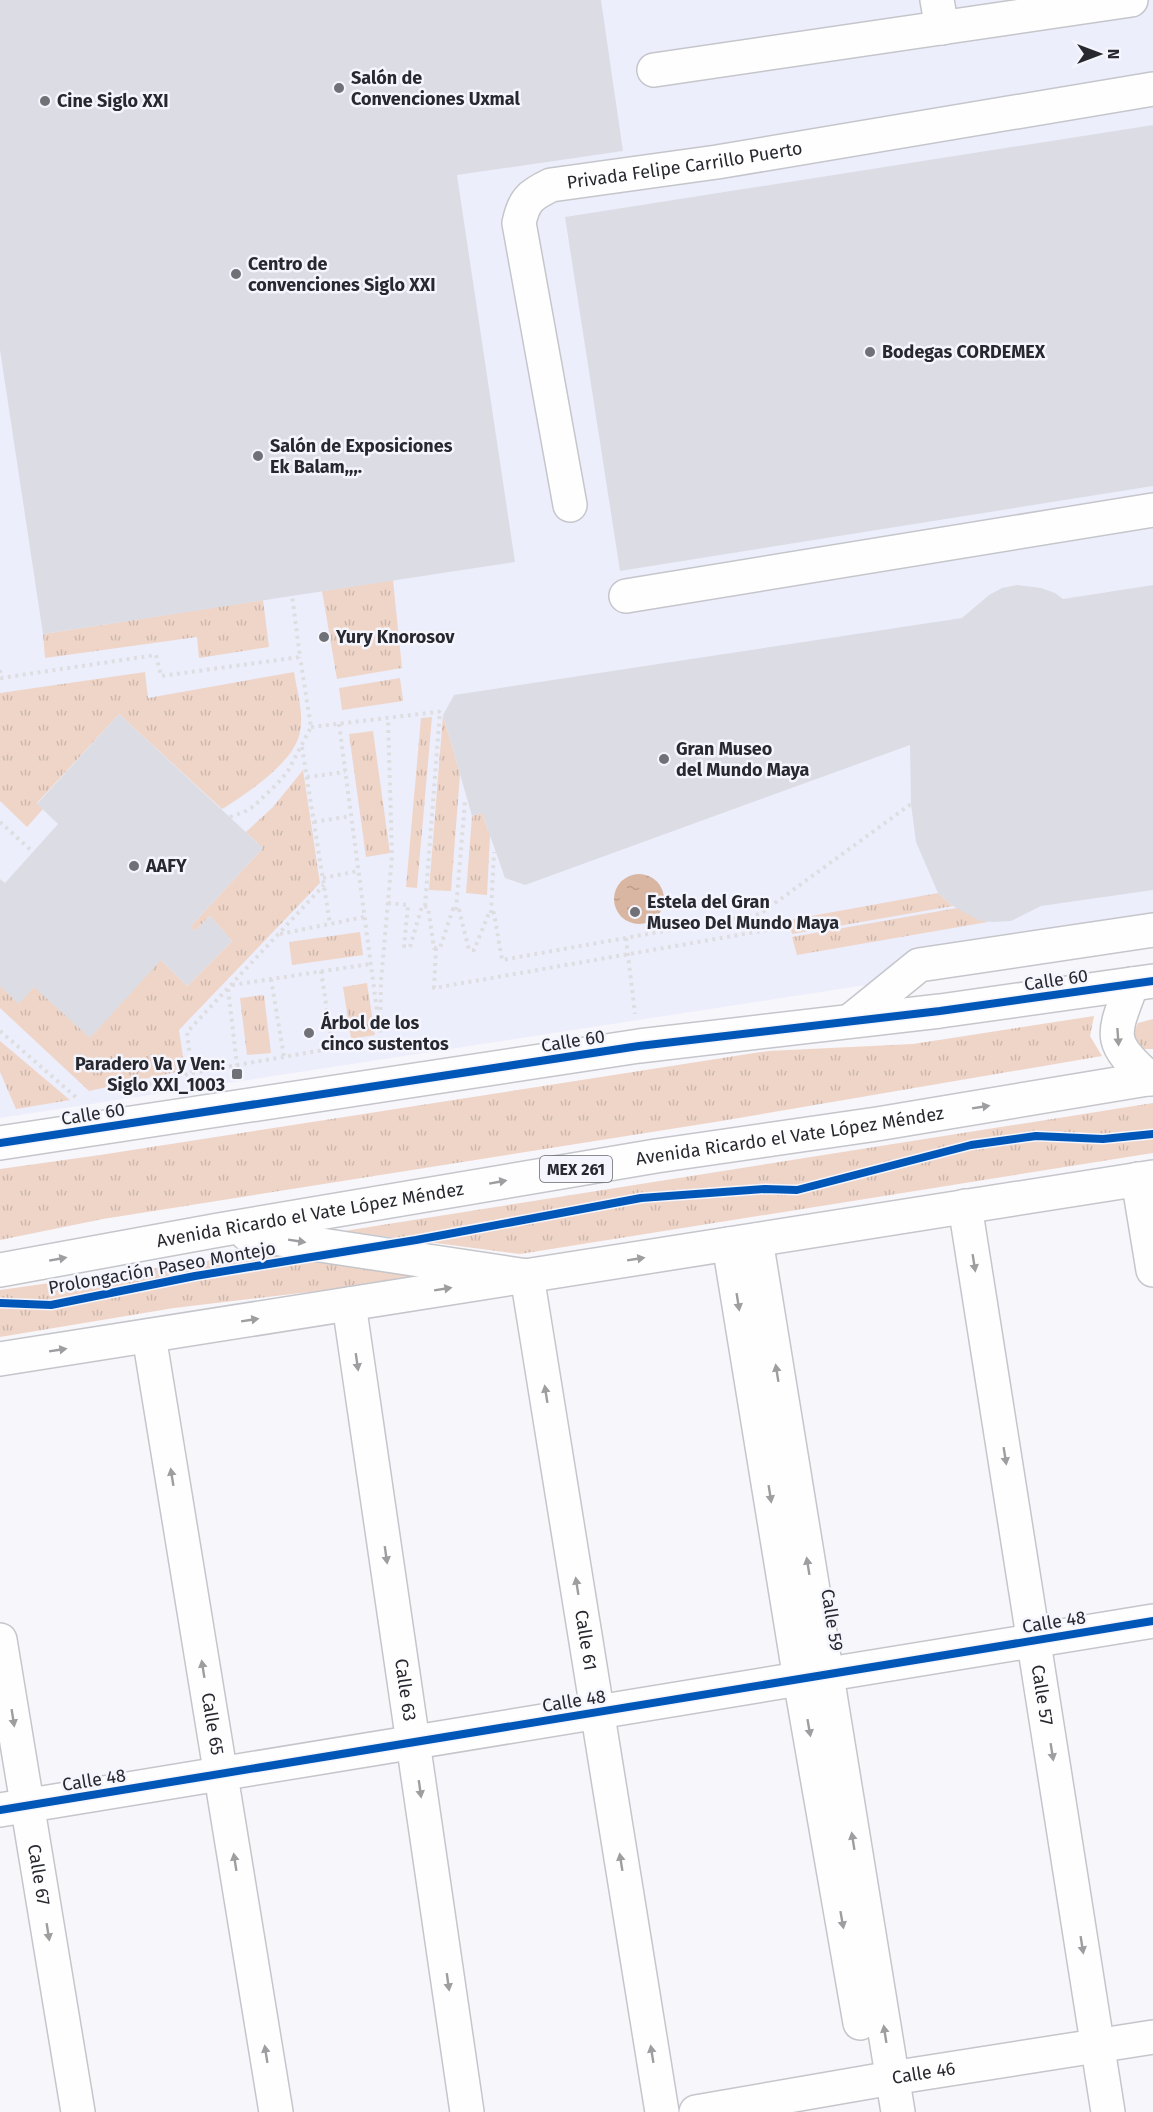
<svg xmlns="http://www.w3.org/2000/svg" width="1153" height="2112" viewBox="0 0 1153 2112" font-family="'Fira Sans',sans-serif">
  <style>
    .built { fill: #eceefc }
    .grass { fill: url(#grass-tufts) }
    .water { fill: url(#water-ripples) }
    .building { fill: #dcdde4 }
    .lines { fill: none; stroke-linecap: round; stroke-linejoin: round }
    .minor-casing { stroke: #c5c6cb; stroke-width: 36 }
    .major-casing { stroke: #c5c6cb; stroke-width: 36 }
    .path { stroke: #dedee0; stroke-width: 4; stroke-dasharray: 3 4.5; stroke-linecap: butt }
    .minor { stroke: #fefefe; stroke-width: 33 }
    .major { stroke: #fefefe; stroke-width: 33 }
    .cycleway-casing { stroke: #f4f5fd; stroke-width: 11 }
    .cycleway { stroke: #0057b8; stroke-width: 8 }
    .oneway { fill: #9e9ea1 }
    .poi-dot { fill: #707177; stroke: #f4f5fd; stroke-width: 2 }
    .labels { text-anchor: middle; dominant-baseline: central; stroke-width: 5; stroke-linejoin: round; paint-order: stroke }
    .shield { fill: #f4f5fd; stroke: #65666e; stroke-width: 1.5 }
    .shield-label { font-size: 16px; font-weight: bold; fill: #282930 }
    .poi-label { font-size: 18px; font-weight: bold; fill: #282930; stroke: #f4f5fd; text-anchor: start }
    .street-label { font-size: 18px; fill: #282930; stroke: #f4f5fd }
  </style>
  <defs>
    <pattern id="grass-tufts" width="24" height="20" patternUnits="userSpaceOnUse" patternTransform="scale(1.5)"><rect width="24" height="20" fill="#efd5c8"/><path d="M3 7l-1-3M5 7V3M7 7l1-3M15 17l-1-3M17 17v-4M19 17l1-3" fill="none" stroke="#cdb7ac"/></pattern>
    <pattern id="water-ripples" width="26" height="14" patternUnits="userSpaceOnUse" patternTransform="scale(1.5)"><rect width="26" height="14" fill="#d9b6a1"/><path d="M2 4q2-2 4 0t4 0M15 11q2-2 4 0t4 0" fill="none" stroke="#ba9c8b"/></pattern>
  </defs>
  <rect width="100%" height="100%" fill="#f6f6fb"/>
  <path class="built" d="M0 0H1153V941L0 1118Z"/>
  <g class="grass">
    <path d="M393 580 402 668 337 679 322 591Z"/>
    <path d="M263 600 269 647 199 658 197 637 45 658 43 634Z"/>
    <path d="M145 672 148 698 294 672C297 691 304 713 300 732 295 762 246 794 222 809L119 714 37 803 43 809 27 827 0 801V693Z"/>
    <path d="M400 678 403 701 342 710 339 688Z"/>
    <path d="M443 715 460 774 451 891 429 890Z"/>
    <path d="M432 717 417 888 406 887 421 718Z"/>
    <path d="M373 731 390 853 366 857 349 734Z"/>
    <path d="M303 770 320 883 179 1030 185 1070 89 1091 0 1008V986L19 1003 34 987 161 960 187 986 232 941 210 916 195 931 190 927 263 848 246 832 273 807Z"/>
    <path d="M482 813 490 836 487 895 466 893 472 816Z"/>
    <path d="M938 893 953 906 792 934 789 920Z"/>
    <path d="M957 908 988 922 797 955 792 937Z"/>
    <path d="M360 932 363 955 292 965 289 942Z"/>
    <path d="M367 983 375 1035 351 1039 343 987Z"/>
    <path d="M264 995 271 1053 247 1055 240 998Z"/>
    <path d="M1094 1016 1090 1036 1102 1056 715 1122 103 1219 0 1240V1169L100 1155 768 1051 913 1044Z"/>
    <path d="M1153 1019V1049H1144L1137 1045 1134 1032 1138 1023Z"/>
    <path d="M0 1041 70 1100 16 1109 0 1072Z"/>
    <path d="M1153 1103V1153L520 1254 344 1231Z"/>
    <path d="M298 1248 416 1275 412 1280 174 1308 0 1337V1290Z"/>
  </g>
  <circle class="water" cx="639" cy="899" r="25"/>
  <g class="building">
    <path d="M0 0H601L623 151 457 175 515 562 43 634 0 350Z"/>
    <path d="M1153 125V486L620 571 565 217Z"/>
    <path d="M1017 585 1041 588 1055 593 1063 599 1153 585V890L1041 906 1011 921 994 922 980 921 953 906 938 893 916 842 911 804 910 745 525 885 505 878 482 813 472 816 443 715 454 695 962 618 989 595 1002 588Z"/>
    <path d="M119 714 263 848 190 927 195 931 210 916 232 941 187 986 161 960 90 1038 34 987 19 1004 0 986V879L5 883 58 824 37 804Z"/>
  </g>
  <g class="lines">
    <g class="minor-casing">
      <g id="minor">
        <path d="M937 0 942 28"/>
        <path d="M654 70 1131 0"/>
        <path id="s1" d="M570 505 519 223C524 200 530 195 551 185L717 162 1153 89"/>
        <path d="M626 596 1153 510"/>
        <path d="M850 1021 919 965 1153 930"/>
        <path d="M1138 1179 1153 1270"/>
        <path id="s2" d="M965 1206 1108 2112"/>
        <path d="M756 1240 898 2112"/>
        <path d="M729 1244 800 1679 860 2023"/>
        <path id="s3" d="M527 1276 662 2112"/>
        <path id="s4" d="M349 1304 467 2112"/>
        <path id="s5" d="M149 1336 276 2112"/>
        <path d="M0 1359 1153 1177"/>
        <path id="s6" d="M0 1640 78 2112"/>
        <path d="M0 1810 1153 1621"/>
        <path id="s7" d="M696 2112 892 2078 1153 2037"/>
      </g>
    </g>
    <g class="major-casing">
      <g id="major">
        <path d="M1132 984C1113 1035 1106 1041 1150 1079"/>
        <path d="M0 1143 639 1046 940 1011 1153 981"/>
        <path d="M247 1234 527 1276"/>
        <path id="s8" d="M0 1270 219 1230 656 1156 877 1124 1153 1078"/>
      </g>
    </g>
    <g class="path">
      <path d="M0 670 1 678 156 655 161 676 300 657 292 595"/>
      <path d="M339 724 379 1026"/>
      <path d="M311 727 445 711"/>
      <path d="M302 747 330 924"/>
      <path d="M307 777 345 772"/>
      <path d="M230 817 246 811 254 806 278 783 288 771 311 727 300 657"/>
      <path d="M0 822 33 852"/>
      <path d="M314 822 351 816"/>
      <path d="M323 878 358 871"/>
      <path d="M388 903 408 905 404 946 410 947 422 906 428 907 434 948H440L453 909 459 910 469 950H474L489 913H494L502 960 760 914 911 804"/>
      <path d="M425 906 440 711"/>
      <path d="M456 910 465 801"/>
      <path d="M491 913 494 852"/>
      <path d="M280 934 364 917"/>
      <path d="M626 938 635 1014"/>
      <path d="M436 948 434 988 790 926"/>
      <path d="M321 971 333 1049"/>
      <path d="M271 979 284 1057"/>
      <path d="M232 985 370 964"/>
      <path d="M228 989 237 1065"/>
      <path d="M0 1031 78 1099"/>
      <path d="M380 1040 381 981 392 856 388 718"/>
      <path d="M192 1073 187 1032 324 885"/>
      <path d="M134 1088 192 1073 380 1040"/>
      <path d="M75 1288 77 1299"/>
    </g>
    <use href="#minor" class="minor"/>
    <use href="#major" class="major"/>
    <g class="cycleway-casing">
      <g id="cycleway">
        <path d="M0 1143 639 1046 940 1011 1153 981"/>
        <path d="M0 1303 51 1305 195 1276 416 1240 641 1198 765 1189 797 1190 971 1145 1036 1136 1103 1139 1153 1134"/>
        <path d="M0 1810 1153 1621"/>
      </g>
    </g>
    <use href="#cycleway" class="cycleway"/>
  </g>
  <defs><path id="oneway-solid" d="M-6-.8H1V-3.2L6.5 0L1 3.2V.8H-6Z" transform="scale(1.5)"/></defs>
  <g class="oneway">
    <use href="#oneway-solid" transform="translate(1118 1037) rotate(86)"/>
    <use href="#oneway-solid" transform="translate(981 1107) rotate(-9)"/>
    <use href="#oneway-solid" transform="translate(498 1182) rotate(-10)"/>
    <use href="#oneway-solid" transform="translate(297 1241) rotate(9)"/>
    <use href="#oneway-solid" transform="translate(58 1259) rotate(-10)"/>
    <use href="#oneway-solid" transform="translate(636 1259) rotate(-9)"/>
    <use href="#oneway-solid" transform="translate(974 1263) rotate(81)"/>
    <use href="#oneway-solid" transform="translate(443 1289) rotate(-9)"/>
    <use href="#oneway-solid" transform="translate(738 1302) rotate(81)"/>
    <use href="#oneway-solid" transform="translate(250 1320) rotate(-9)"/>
    <use href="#oneway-solid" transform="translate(58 1350) rotate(-9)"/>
    <use href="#oneway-solid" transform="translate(357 1362) rotate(82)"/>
    <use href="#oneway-solid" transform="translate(777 1373) rotate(-99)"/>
    <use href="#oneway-solid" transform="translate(546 1394) rotate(-99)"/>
    <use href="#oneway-solid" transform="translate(1005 1456) rotate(81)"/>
    <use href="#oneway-solid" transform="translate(172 1477) rotate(-99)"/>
    <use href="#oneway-solid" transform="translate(770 1494) rotate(81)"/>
    <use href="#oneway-solid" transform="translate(386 1555) rotate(82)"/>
    <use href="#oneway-solid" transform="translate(808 1566) rotate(-99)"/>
    <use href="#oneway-solid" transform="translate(577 1586) rotate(-99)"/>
    <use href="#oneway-solid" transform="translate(203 1669) rotate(-99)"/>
    <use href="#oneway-solid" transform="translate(13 1718) rotate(81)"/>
    <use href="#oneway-solid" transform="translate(809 1728) rotate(80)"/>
    <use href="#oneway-solid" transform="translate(1052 1752) rotate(81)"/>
    <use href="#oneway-solid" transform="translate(420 1789) rotate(82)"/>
    <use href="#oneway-solid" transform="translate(853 1841) rotate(-99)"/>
    <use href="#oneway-solid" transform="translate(235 1862) rotate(-99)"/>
    <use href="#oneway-solid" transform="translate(621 1862) rotate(-99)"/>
    <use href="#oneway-solid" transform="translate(842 1920) rotate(80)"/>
    <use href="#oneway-solid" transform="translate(48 1932) rotate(81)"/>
    <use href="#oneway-solid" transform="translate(1082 1945) rotate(81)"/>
    <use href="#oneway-solid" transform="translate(448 1982) rotate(82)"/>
    <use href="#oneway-solid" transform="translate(885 2034) rotate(-99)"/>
    <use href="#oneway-solid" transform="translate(266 2054) rotate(-99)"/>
    <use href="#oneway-solid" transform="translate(652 2054) rotate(-99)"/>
  </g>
  <g class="poi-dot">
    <circle cx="339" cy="88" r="6"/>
    <circle cx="45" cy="101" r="6"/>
    <circle cx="236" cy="274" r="6"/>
    <circle cx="870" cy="352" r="6"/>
    <circle cx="258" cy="456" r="6"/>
    <circle cx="324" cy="637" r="6"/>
    <circle cx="664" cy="759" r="6"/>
    <circle cx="134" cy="866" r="6"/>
    <circle cx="635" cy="912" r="6"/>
    <circle cx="309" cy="1033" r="6"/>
    <rect x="231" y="1068" width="12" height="12" rx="3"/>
  </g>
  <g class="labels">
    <rect class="shield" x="540" y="1156" width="72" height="26" rx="4.5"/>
    <g class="shield-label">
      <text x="576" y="1169">MEX 261</text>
    </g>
    <g class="poi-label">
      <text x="351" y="78">Salón de<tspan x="351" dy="21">Convenciones Uxmal</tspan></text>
      <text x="57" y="101">Cine Siglo XXI</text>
      <text x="248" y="264">Centro de<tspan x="248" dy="21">convenciones Siglo XXI</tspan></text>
      <text x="882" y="352">Bodegas CORDEMEX</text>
      <text x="270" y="446">Salón de Exposiciones<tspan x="270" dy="21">Ek Balam,,,.</tspan></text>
      <text x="336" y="637">Yury Knorosov</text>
      <text x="676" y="749">Gran Museo<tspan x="676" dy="21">del Mundo Maya</tspan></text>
      <text x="146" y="866">AAFY</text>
      <text x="647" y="902">Estela del Gran<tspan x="647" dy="21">Museo Del Mundo Maya</tspan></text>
      <text x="321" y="1023">Árbol de los<tspan x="321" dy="21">cinco sustentos</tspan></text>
      <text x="225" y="1064" text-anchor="end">Paradero Va y Ven:<tspan x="225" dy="21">Siglo XXI_1003</tspan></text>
    </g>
    <g class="street-label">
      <text stroke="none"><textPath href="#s1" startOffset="474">Privada Felipe Carrillo Puerto</textPath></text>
      <text transform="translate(1056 980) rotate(-8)">Calle 60</text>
      <text transform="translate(573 1041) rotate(-9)">Calle 60</text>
      <text transform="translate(93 1114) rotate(-9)">Calle 60</text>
      <text stroke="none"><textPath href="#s8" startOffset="801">Avenida Ricardo el Vate López Méndez</textPath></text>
      <text stroke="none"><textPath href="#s8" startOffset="315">Avenida Ricardo el Vate López Méndez</textPath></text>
      <text transform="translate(162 1268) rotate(-10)">Prolongación Paseo Montejo</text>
      <text transform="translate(832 1620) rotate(81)">Calle 59</text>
      <text transform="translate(1054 1622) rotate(-9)">Calle 48</text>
      <text stroke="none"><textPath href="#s3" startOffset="369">Calle 61</textPath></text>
      <text stroke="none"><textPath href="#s4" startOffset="390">Calle 63</textPath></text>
      <text stroke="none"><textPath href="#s2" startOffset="495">Calle 57</textPath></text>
      <text transform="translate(574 1701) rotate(-9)">Calle 48</text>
      <text stroke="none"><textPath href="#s5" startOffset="393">Calle 65</textPath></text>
      <text transform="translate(94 1780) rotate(-9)">Calle 48</text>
      <text stroke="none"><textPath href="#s6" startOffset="238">Calle 67</textPath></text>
      <text stroke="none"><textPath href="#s7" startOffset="231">Calle 46</textPath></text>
    </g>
  </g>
  <g transform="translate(1099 54) rotate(90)" stroke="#f4f5fd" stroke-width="4.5" paint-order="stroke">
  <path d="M0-4.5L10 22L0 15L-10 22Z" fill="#282930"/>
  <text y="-9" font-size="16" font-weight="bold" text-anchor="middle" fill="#282930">N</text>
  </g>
</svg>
